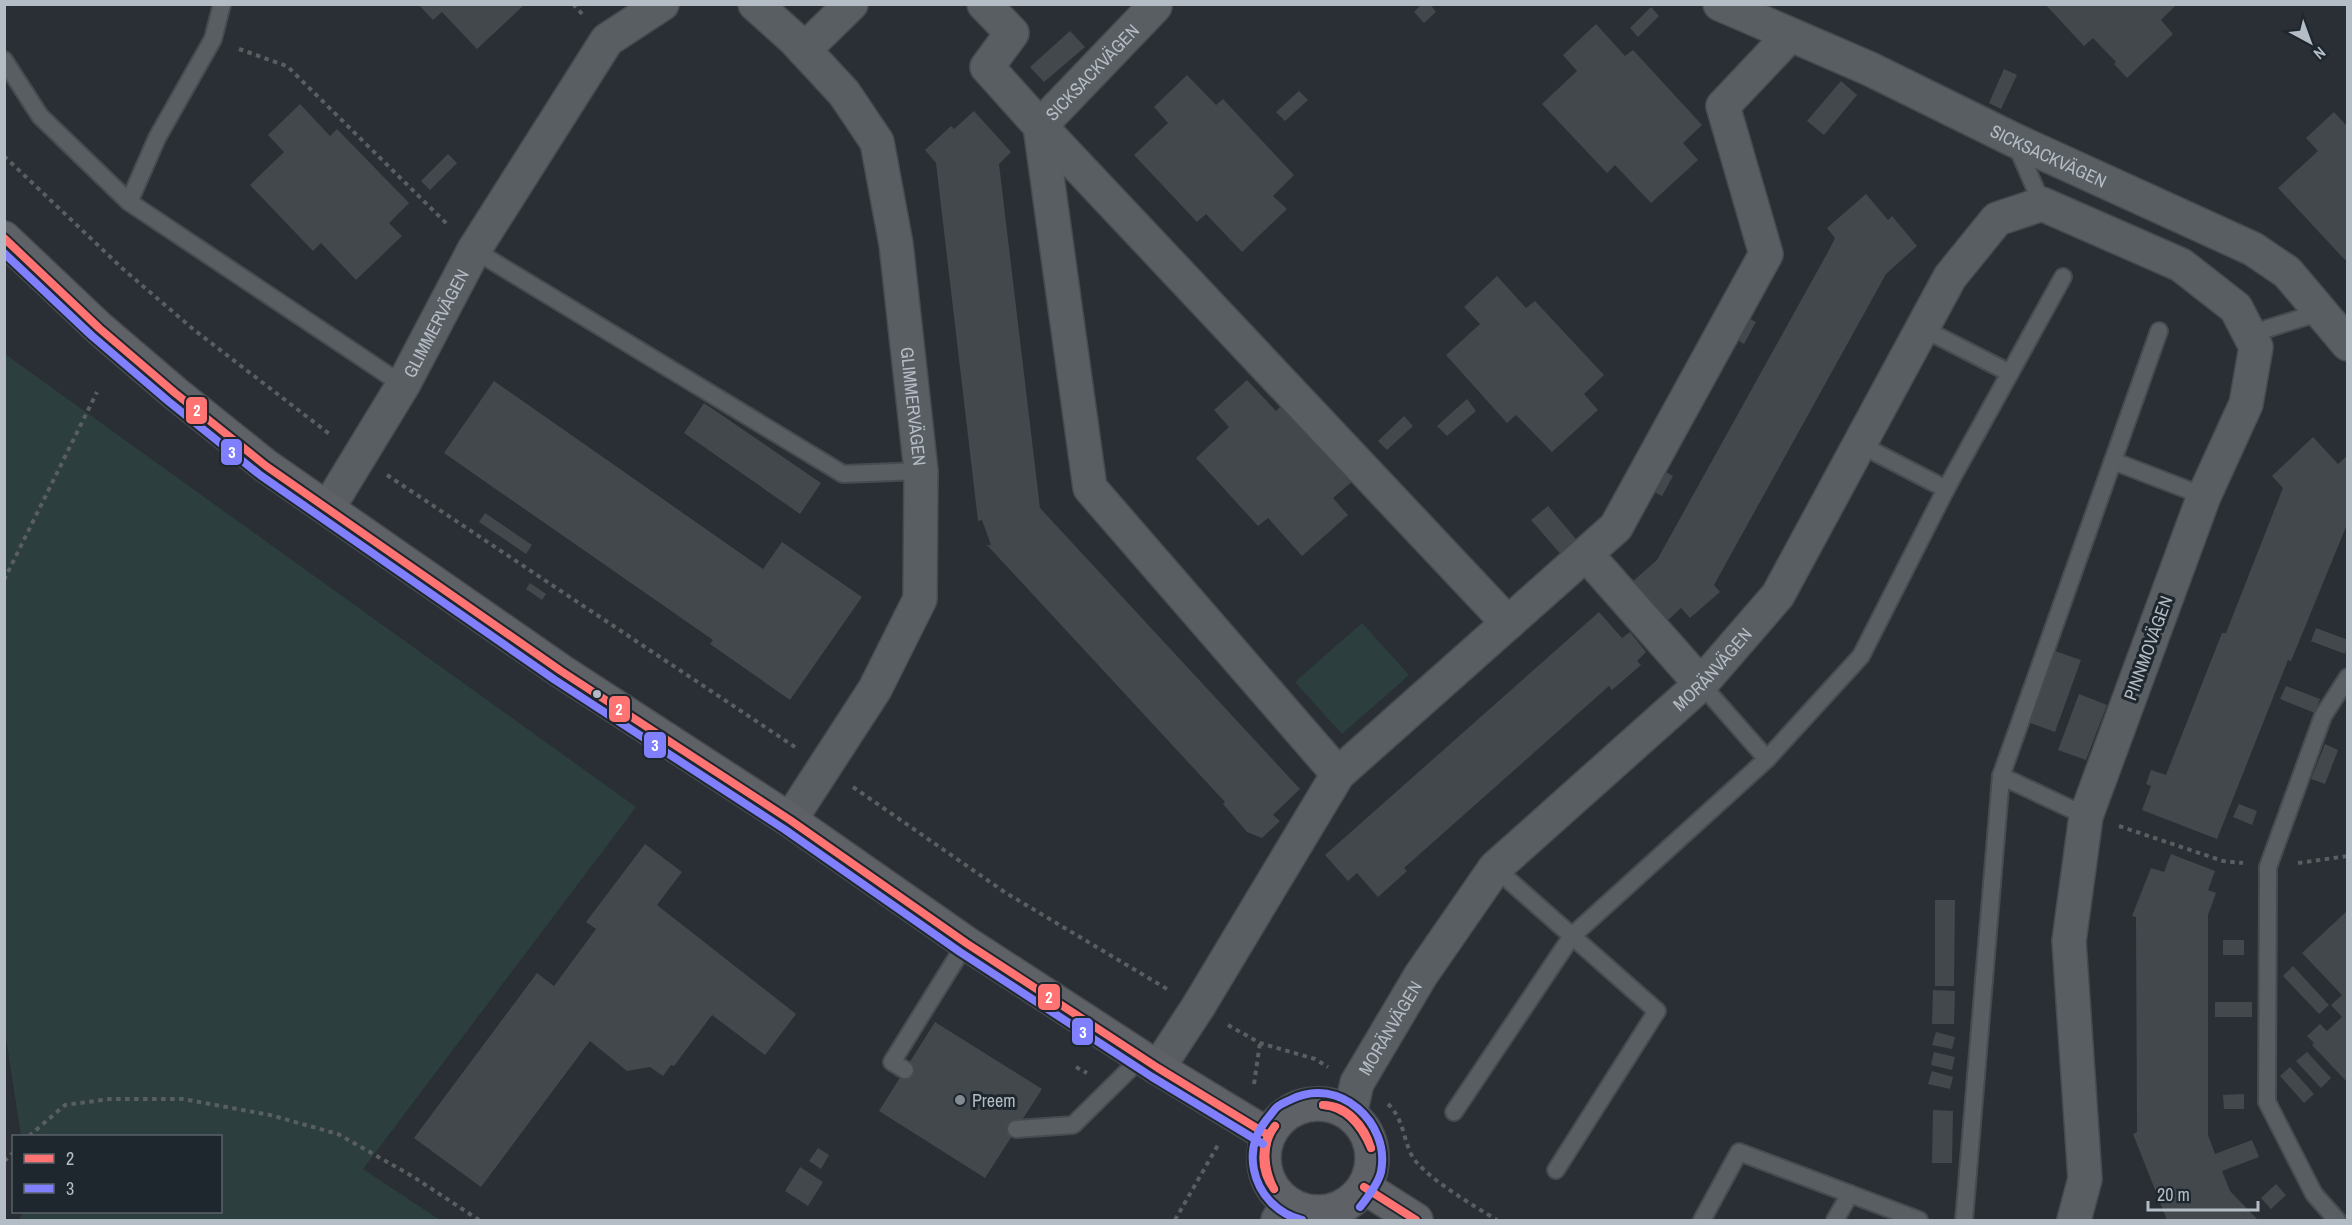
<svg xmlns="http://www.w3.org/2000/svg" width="2352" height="1225" viewBox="0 0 2352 1225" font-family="'Archivo Narrow',sans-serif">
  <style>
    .green { fill: #2c3e3e }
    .building { fill: #43484c }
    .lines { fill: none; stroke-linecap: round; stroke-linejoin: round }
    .lane-casing { stroke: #474b4f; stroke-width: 20 }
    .street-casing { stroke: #474b4f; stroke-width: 36 }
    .secondary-casing { stroke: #474b4f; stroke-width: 36 }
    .path { stroke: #595e61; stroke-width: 4; stroke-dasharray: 4.5 4.5; stroke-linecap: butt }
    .lane { stroke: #595e63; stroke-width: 16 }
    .street { stroke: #595e63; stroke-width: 33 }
    .secondary { stroke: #5e6166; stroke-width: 33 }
    .bus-1-casing { stroke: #1e262e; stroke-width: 12 }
    .bus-2-casing { stroke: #1e262e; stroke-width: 12 }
    .bus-1 { stroke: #ff7373; stroke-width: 8 }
    .bus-2 { stroke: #8080ff; stroke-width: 8 }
    .bus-dot { fill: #b4bcc5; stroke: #1e262e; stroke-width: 2 }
    .poi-dot { fill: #838b92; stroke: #1e262e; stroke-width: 2 }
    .labels { text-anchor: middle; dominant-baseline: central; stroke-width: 6; stroke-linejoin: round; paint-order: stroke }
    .street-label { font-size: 18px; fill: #b4bcc5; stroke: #1e262e }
    .poi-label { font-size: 18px; fill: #b4bcc5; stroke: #1e262e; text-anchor: start }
    .line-badge { stroke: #1e262e; stroke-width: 2 }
    .badge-label { font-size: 16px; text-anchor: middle; font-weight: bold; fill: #fff }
  </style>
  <rect width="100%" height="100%" fill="#292f34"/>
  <g class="green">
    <path d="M5 354 636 807 363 1169 440 1220H19L23 1212H220V1136H21L6 1038 4 1036Z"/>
    <path d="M1362 623 1409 675 1342 734 1295 682Z"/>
  </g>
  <g class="building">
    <path d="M418 4H521L523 6 477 49 442 12 433 20Z"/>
    <path d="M1422 4H1430L1436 12 1424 23 1414 12Z"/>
    <path d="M2045 4H2177L2161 20 2173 34 2127 78 2114 64 2116 62 2093 38 2084 46Z"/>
    <path d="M1651 7 1659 16 1638 37 1630 28Z"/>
    <path d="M1596 24 1625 56 1633 50 1702 125 1683 143 1698 160 1651 203 1615 165 1607 173 1542 104 1577 71 1563 55Z"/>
    <path d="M1070 31 1085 47 1044 82 1030 67Z"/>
    <path d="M2004 69 2017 75 2001 109 1989 103Z"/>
    <path d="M1187 75 1216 105 1223 99 1294 175 1273 196 1287 209 1242 252 1206 214 1197 222 1134 155 1168 123 1154 107Z"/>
    <path d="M1841 81 1857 95 1824 135 1807 121Z"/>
    <path d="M1299 91 1308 100 1285 121 1276 112Z"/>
    <path d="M300 104 330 136 337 129 409 203 389 223 402 236 356 280 321 243 313 251 250 185 284 152 268 135Z"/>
    <path d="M974 111 1011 152 999 164 1040 508 1300 789 1273 815 1280 821 1262 838 1247 832 1223 804 1225 802 987 545H991L982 520 978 521 936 163 925 150 951 126 954 129Z"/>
    <path d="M2334 112 2348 127V258L2345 260 2278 188 2318 151 2306 138Z"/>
    <path d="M448 154 457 163 430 190 421 181Z"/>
    <path d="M1866 194 1888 220 1892 216 1917 246 1886 274 1714 585 1720 592 1690 618 1681 608 1667 621 1632 582 1657 560 1829 250 1835 238 1827 228Z"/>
    <path d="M1497 276 1526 308 1535 301 1604 375 1584 394 1598 410 1552 452 1516 415 1507 423 1446 355 1480 324 1464 307Z"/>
    <path d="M1745 316 1756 322 1744 344 1734 338Z"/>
    <path d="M1247 380 1276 411 1283 404 1354 480 1333 498 1348 515 1302 556 1268 518 1258 526 1196 458 1229 427 1214 410Z"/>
    <path d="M494 381 763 569 782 542 862 597 790 700 710 644 713 640 444 453Z"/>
    <path d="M1467 399 1476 411 1447 436 1437 426Z"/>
    <path d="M704 403 821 483 800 514 684 433Z"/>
    <path d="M1404 416 1413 426 1387 450 1378 441Z"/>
    <path d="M2313 437 2338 464 2348 455V522L2291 661 2288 660 2217 839 2142 810 2151 786 2146 784 2151 770 2166 775 2222 633H2226L2283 488 2272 476Z"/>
    <path d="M1660 469 1673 476 1662 496 1650 490Z"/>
    <path d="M1548 506 1580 544 1564 558 1531 520Z"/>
    <path d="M485 513 532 545 526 554 479 522Z"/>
    <path d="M530 583 546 594 542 600 526 589Z"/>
    <path d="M1599 612 1622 638 1630 632 1646 652 1637 661 1641 665 1612 690 1609 686 1404 868 1407 871 1378 897 1357 873 1348 881 1325 855Z"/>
    <path d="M2316 628 2348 640 2345 654 2311 641Z"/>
    <path d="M2055 651 2081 660 2055 732 2028 722Z"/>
    <path d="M2286 686 2320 699 2315 713 2280 699Z"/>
    <path d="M2079 694 2107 705 2086 760 2058 750Z"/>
    <path d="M2325 744 2338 750 2325 784 2311 779Z"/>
    <path d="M2239 804 2257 811 2252 825 2233 817Z"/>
    <path d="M645 844 682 872 657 905 796 1014 765 1055 712 1015 674 1066 671 1065 663 1076 650 1067 627 1071 590 1041 481 1187 414 1138 537 973 554 986 596 929 586 922Z"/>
    <path d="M2171 854 2215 871 2208 890 2216 893 2208 915V1135L2215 1154 2252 1140 2259 1157 2222 1171 2230 1191 2258 1220H2167L2133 1134 2137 1132 2136 917 2132 916 2151 868 2164 872Z"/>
    <path d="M1935 900H1955L1954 986H1935Z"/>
    <path d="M2348 910V1083L2312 1045 2314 1043 2307 1036 2320 1024 2327 1031 2342 1017 2331 1005 2342 995 2302 953Z"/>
    <rect x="2223" y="940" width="21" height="15"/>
    <path d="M2293 966 2329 1005 2319 1014 2283 976Z"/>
    <path d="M1933 990 1955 991 1954 1024H1932Z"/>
    <rect x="2215" y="1002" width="37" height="15"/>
    <path d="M935 1022 1042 1089 985 1178 879 1111Z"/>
    <path d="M1936 1032 1955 1037 1952 1049 1932 1045Z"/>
    <path d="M1934 1052 1955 1057 1952 1070 1931 1065Z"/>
    <path d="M2307 1052 2331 1078 2321 1088 2296 1061Z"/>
    <path d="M2290 1067 2314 1094 2304 1103 2280 1076Z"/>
    <path d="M1932 1071 1953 1077 1950 1089 1928 1084Z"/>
    <path d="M2244 1094V1109H2224L2223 1095Z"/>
    <path d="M1933 1110 1953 1111 1952 1163H1932Z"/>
    <path d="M818 1148 829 1155 821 1169 809 1161Z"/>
    <path d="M800 1167 823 1182 808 1206 785 1191Z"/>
    <path d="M2276 1184 2286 1195 2271 1209 2261 1198Z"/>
  </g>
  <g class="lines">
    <g class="lane-casing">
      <g id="lane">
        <path d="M4 60 40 116 129 202 403 385"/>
        <path d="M2015 142 2042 204"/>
        <path d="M129 202 157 138 213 39 222 4"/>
        <path d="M474 250 843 474 921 471"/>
        <path d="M1924 329 2010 373"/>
        <path d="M2250 334 2321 312"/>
        <path d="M1859 444 1946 489"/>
        <path d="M2113 461 2204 496"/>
        <path d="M1701 684 1767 759"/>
        <path d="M2001 776 2086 816"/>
        <path d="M1495 868 1657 1011 1556 1170"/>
        <path d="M905 1070 892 1062 966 943"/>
        <path d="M1454 1112 1572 936 1767 759 1861 656 1946 489 2063 277"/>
        <path d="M1016 1129 1073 1125 1141 1058"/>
        <path d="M1702 1220 1739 1152 1919 1220"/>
        <path d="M1835 1220 1850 1194"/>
        <path d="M1964 1220 2001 776 2159 331"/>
        <path d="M2337 1220 2314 1194 2267 1102 2268 867 2323 716 2348 677"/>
      </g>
    </g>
    <g class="street-casing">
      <g id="street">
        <path id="s1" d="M755 4 794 39 844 93 877 142 896 244 921 471 920 599 875 689 790 820"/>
        <path d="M984 4 1012 33 987 67 1040 126 1508 623"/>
        <path id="s2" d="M1720 4 1870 69 2014 140 2253 249 2287 272 2348 344"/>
        <path d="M804 50 851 4"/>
        <path d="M1040 126 1090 488 1338 774"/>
        <path id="s3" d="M1040 126 1155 6 1153 4"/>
        <path id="s4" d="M328 508 403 385 474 250 607 40 662 4"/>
        <path d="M1586 554 1701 684"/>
        <path d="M1158 1068 1198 1007 1338 774 1616 527 1766 254 1723 106 1790 35"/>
        <path id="s5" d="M1350 1114 1357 1083 1421 975 1495 868 1701 684 1778 595 1950 277 1997 219 2042 204 2181 265 2236 308 2256 347 2246 404 2204 496 2086 816 2069 941 2085 1179 2074 1220"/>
        <path d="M1278 1220 1288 1204"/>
      </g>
    </g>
    <g class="secondary-casing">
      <g id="secondary">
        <path d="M4 238 99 328 175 393 266 466 561 671 790 820 966 943 1158 1068 1268 1135"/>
        <circle cx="1318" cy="1158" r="54"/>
        <path d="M1364 1187 1416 1220"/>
      </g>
    </g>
    <g class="path">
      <path d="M573 4 583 15"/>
      <path d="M239 49 287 66 448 225"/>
      <path d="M4 156 123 269 193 329 332 436"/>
      <path d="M387 475 795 747"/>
      <path d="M4 580 97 392"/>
      <path d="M853 787 1006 893 1167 989"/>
      <path d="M2119 826 2223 861 2243 863"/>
      <path d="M2298 863 2348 856"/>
      <path d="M1228 1025 1260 1043 1315 1059 1328 1067"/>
      <path d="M1076 1067 1087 1073"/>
      <path d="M1254 1084 1260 1043"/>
      <path d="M1388 1104C1403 1118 1403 1137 1411 1154 1422 1176 1476 1207 1497 1220"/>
      <path d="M29 1136 65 1105 110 1099H183L270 1115 338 1134 412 1176 479 1220"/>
      <path d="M4 1161 14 1152"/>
      <path d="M1175 1220 1218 1145"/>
    </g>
    <use href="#lane" class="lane"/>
    <use href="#street" class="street"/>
    <use href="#secondary" class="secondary"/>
    <g class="bus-1-casing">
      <g id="bus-1">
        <path d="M4 238 99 328 175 393 266 466 561 671 790 820 966 943 1158 1068 1268 1135"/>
        <path d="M1323 1105C1348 1107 1362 1127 1371 1148"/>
        <path d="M1323 1105C1347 1105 1365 1126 1371 1148"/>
        <path d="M1364 1187 1416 1220"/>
        <path d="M1274 1189C1260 1171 1259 1144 1275 1126"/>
        <path d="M1274 1189C1264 1169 1261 1145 1275 1126"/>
      </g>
    </g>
    <g class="bus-2-casing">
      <g id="bus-2">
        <path d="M4 253 92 336 168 401 260 475 555 680 784 829 960 952 1152 1077 1263 1144"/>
        <path d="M1302 1220C1278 1214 1259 1195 1254 1170 1250 1151 1255 1134 1267 1119 1270 1116 1273 1111 1276 1108 1280 1104 1286 1102 1292 1099 1338 1076 1391 1122 1381 1172 1378 1184 1368 1197 1360 1207"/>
      </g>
    </g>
    <use href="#bus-1" class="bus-1"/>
    <use href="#bus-2" class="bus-2"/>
  </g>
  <circle class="bus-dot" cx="597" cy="694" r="5"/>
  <circle class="poi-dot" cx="960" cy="1100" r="6"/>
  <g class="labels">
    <g class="street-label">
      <text stroke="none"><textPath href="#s3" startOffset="75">SICKSACKVÄGEN</textPath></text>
      <text stroke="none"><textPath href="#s2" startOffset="362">SICKSACKVÄGEN</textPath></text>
      <text stroke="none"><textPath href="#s4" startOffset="214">GLIMMERVÄGEN</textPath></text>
      <text stroke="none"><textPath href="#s1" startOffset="452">GLIMMERVÄGEN</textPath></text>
      <text transform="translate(2148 648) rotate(-70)">PINNMOVÄGEN</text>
      <text stroke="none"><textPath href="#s5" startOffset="582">MORÄNVÄGEN</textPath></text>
      <text stroke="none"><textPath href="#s5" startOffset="96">MORÄNVÄGEN</textPath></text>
    </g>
    <g class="poi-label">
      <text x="972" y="1100">Preem</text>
    </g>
  </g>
  <g class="line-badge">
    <rect x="185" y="396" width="23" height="29" rx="6" fill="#ff7373"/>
    <rect x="220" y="438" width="23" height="28" rx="6" fill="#8080ff"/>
    <rect x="608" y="695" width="23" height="28" rx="6" fill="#ff7373"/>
    <rect x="643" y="731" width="24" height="28" rx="6" fill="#8080ff"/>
    <rect x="1037" y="983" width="24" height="28" rx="6" fill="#ff7373"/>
    <rect x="1071" y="1017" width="23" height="29" rx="6" fill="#8080ff"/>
  </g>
  <g class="badge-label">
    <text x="197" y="416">2</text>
    <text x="232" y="458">3</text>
    <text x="619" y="715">2</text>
    <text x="655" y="751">3</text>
    <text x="1049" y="1003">2</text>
    <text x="1083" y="1038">3</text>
  </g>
  <rect width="2352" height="1225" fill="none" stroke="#b4bcc5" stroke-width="12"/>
  <rect x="12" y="1135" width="210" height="78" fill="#1e262e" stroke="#5a626a" stroke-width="1.5"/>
  <rect x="24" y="1154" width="30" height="9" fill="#ff7373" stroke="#5a626a" stroke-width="1.5"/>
  <text x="66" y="1165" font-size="18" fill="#b4bcc5">2</text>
  <rect x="24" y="1184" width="30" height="9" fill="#8080ff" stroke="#5a626a" stroke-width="1.5"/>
  <text x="66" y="1195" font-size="18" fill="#b4bcc5">3</text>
  <g transform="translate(2310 42) rotate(139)" stroke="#1e262e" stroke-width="4.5" paint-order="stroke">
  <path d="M0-4.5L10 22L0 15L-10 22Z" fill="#b4bcc5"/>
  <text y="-9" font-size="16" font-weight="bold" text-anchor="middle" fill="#b4bcc5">N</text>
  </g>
  <path d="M2148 1201v9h110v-9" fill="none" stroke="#b4bcc5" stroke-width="3"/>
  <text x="2157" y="1201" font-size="18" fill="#b4bcc5" stroke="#1e262e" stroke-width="4.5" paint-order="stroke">20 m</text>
</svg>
